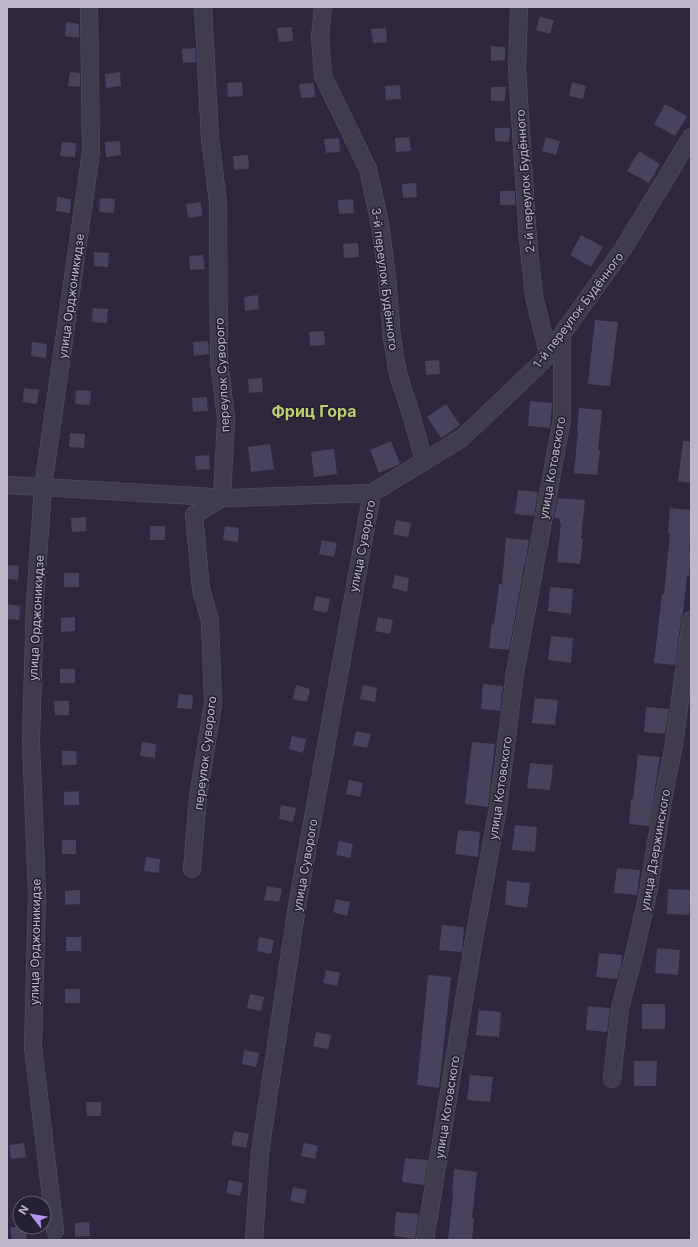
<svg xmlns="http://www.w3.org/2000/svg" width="698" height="1247" viewBox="0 0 698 1247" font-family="Inter,sans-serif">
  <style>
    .building { fill: #49425c }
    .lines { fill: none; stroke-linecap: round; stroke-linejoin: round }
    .minor-casing { stroke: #595366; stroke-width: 18 }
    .minor { stroke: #413b4e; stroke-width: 17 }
    .labels { text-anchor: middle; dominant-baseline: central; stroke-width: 3; stroke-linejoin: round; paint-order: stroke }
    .street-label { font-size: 12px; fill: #bdb7c9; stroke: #262033 }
    .district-label { font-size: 16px; font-weight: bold; fill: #bfcd6e; stroke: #262033 }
  </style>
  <rect width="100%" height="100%" fill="#2e273e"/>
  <g class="building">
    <path d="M540 17 554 20 550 34 536 30Z"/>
    <path d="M66 22 79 24V38L65 36Z"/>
    <path d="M292 27 293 41 279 42 277 28Z"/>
    <path d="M386 28 387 42 373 43 371 29Z"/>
    <path d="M491 46 505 47V60L491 61Z"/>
    <path d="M195 48 196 62 183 63 182 49Z"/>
    <path d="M70 72 80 73V87L68 86Z"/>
    <path d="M120 72 121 86 106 88 105 74Z"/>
    <path d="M242 82 243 96 228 97 227 83Z"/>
    <path d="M572 82 586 86 583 99 569 96Z"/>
    <path d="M314 83 315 97 301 98 299 84Z"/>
    <path d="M400 85 401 99 386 100 385 86Z"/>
    <path d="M491 87H506L505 101H491Z"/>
    <path d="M665 104 687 116 675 136 654 124Z"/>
    <path d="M495 128H510L509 142 495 141Z"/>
    <path d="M409 137 411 151 396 152 395 138Z"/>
    <path d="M546 137 560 141 556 155 542 151Z"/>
    <path d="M339 138 340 152 326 153 324 139Z"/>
    <path d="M120 141 121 155 106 157 105 142Z"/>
    <path d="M62 142 76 143 75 157 60 156Z"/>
    <path d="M639 151 660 164 649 183 627 171Z"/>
    <path d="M248 155 249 169 234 170 233 156Z"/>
    <path d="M416 183 417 197 403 198 402 184Z"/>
    <rect x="500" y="191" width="15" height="14"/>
    <path d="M57 197 71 199 70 213 56 211Z"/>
    <path d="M100 198 115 199 114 213 99 212Z"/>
    <path d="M353 199 354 213 339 214 338 200Z"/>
    <path d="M201 202 202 216 188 218 186 204Z"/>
    <path d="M581 235 603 247 591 267 570 255Z"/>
    <path d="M358 243 359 257 344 258 343 244Z"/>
    <path d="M94 252 109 253 108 267 94 266Z"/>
    <path d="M203 255 205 269 190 270 189 256Z"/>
    <path d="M258 295 259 309 245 311 244 297Z"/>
    <path d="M93 308 108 309 107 323 92 322Z"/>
    <path d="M595 320 618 322 610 386 588 384Z"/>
    <path d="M324 331 325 345 310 346 309 332Z"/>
    <path d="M208 341 209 354 194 356 193 342Z"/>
    <path d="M32 342 47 344 46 358 31 356Z"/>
    <path d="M439 360 440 374 426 375 425 361Z"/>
    <path d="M262 378 263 392 249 393 248 379Z"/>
    <path d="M24 388 39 390 37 404 23 402Z"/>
    <path d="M76 390 91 391 90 405 75 404Z"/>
    <path d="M207 397 208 411 193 412 192 398Z"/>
    <path d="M530 401 552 403 550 428 528 426Z"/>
    <path d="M446 404 460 425 441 438 427 417Z"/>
    <path d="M579 408 602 410 598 450 600 451 597 475 574 473 578 432H577Z"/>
    <path d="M70 433 85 434 84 448 69 447Z"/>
    <path d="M391 441 400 464 379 473 370 450Z"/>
    <path d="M683 441H691V483L678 481Z"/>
    <path d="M270 444 274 469 251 472 248 447Z"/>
    <path d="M334 449 337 474 314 477 311 452Z"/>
    <path d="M209 455 210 469 196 470 195 456Z"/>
    <path d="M518 490 538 492 534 516 515 514Z"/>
    <path d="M558 498 585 500 581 539H583L580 564 557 562 561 523H560V519L554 518Z"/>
    <path d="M670 508 691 510V531L689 551H691V553L689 576H687L683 614 681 619 675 665 654 663 662 594 664 595 670 533H668Z"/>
    <path d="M86 517V531L72 532 71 518Z"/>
    <path d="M396 520 411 523 408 537 393 534Z"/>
    <rect x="150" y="526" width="15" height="14"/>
    <path d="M225 526 239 528 238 542 223 540Z"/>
    <path d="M506 538 529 540 525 565H524L522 579 509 650 489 648 492 623 494 624 499 584H502Z"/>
    <path d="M322 540 337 543 334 557 319 554Z"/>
    <path d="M7 565 19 566 18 580 7 579Z"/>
    <rect x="64" y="573" width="15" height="14"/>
    <path d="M395 575 409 578 407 592 392 588Z"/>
    <path d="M550 587 573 589 571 614 548 611Z"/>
    <path d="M316 596 330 599 327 613 313 610Z"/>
    <path d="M7 604 20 606 19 620 7 619Z"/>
    <path d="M75 617V631L61 632V618Z"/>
    <path d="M378 617 393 620 390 634 375 631Z"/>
    <path d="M551 636 573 638 571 663 548 660Z"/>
    <rect x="60" y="669" width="15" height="14"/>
    <path d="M483 684 503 686 500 711 481 709Z"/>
    <path d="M296 685 310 689 307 702 293 699Z"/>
    <path d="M363 685 377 688 375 702 360 699Z"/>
    <path d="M179 694 193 695 192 709 177 708Z"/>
    <path d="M535 698 558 700 555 725 532 723Z"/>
    <path d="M54 701H69V715H55Z"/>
    <path d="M646 707 669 709 665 734 644 732Z"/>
    <path d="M356 731 371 734 367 748 353 745Z"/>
    <path d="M292 736 306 739 303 753 289 749Z"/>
    <path d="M142 742 156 744 155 758 140 756Z"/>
    <path d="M472 742 495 744 488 807 465 804Z"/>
    <path d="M62 751H76L77 765H62Z"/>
    <path d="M638 755 660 757 649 826 629 824 631 799H633Z"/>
    <path d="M530 763 553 765 550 790 527 788Z"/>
    <path d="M349 780 363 783 360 797 346 794Z"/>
    <path d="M79 791V805H64V792Z"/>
    <path d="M281 805 296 808 293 822 279 819Z"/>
    <path d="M515 825 537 827 535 852 512 850Z"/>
    <path d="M458 830 480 832 478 857 455 854Z"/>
    <rect x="62" y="840" width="14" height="14"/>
    <path d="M339 841 353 844 350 858 336 855Z"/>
    <path d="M146 857 160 859 159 873 144 871Z"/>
    <path d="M617 868 640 870 637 895 614 893Z"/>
    <path d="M507 881 530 883 527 908 505 905Z"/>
    <path d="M267 886 282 889 279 902 264 900Z"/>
    <path d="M668 889 691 890 689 915 667 914Z"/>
    <path d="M80 890V904L65 905V891Z"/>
    <path d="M336 899 350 902 347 916 333 912Z"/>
    <path d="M442 925 464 927 462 952 439 950Z"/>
    <rect x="66" y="937" width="15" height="14"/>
    <path d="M259 937 274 940 271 954 257 951Z"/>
    <path d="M657 948 680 950 678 975 655 973Z"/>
    <path d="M599 953 622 955 621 966 617 979 596 977Z"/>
    <path d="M326 970 340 973 337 986 323 983Z"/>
    <path d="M428 975 451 977 439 1088 417 1085Z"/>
    <rect x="65" y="989" width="15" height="14"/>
    <path d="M250 994 264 997 261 1011 247 1008Z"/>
    <rect x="642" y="1004" width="23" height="25"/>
    <path d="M588 1006 610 1008 607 1032 586 1030Z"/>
    <path d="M479 1010 501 1012 499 1037 476 1035Z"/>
    <path d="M316 1032 331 1035 328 1049 313 1046Z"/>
    <path d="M244 1050 259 1053 256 1067 242 1064Z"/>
    <path d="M634 1061H657L656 1086H634Z"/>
    <path d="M470 1075 493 1077 490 1102 467 1100Z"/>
    <path d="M86 1102H101V1116H87Z"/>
    <path d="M234 1131 249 1134 246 1148 231 1145Z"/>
    <path d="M24 1143 26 1157 11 1159 9 1145Z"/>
    <path d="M304 1143 318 1146 315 1159 301 1156Z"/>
    <path d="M405 1158 428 1160 424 1185 402 1182Z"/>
    <path d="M454 1169 477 1172 472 1218H474L472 1240H448L453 1195 452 1194Z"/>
    <path d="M229 1180 243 1183 240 1196 226 1193Z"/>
    <path d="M293 1187 307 1190 304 1204 290 1201Z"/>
    <path d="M396 1212 419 1214 415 1239 394 1236Z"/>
    <path d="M89 1222 90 1236 75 1237V1223Z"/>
    <path d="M10 1227H25L27 1240H12Z"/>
  </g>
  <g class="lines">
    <g class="minor-casing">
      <g id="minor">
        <path d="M323 7 320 38 323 76 368 169 380 224 387 277 392 338 398 374 412 417 424 462"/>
        <path d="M519 7 517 69 528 240 534 296 548 353"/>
        <path d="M7 485 229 498 372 493 462 438 542 362 623 249 691 137"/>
        <path d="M192 869 198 797 213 704 210 621 201 589 194 515 222 498 226 418 219 361 218 202 210 138 203 7"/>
        <path d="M612 1079 620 1008 635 951 648 893 663 800 674 744 691 620"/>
        <path d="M55 1231 33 1047 37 896 31 741 35 602 43 487 91 152 89 7"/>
        <path d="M254 1240 260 1152 297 906 372 493"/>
        <path d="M425 1240 473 945 498 808 515 673 562 419V334"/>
      </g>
    </g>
    <use href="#minor" class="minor"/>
  </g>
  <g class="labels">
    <g class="street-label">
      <text transform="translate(525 181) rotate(-94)">2-й переулок Будённого</text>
      <text transform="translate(385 279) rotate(83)">3-й переулок Будённого</text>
      <text transform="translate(71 296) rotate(-82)">улица Орджоникидзе</text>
      <text transform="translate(578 310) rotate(-53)">1-й переулок Будённого</text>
      <text transform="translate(222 375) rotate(-93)">переулок Суворого</text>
      <text transform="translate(552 468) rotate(-80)">улица Котовского</text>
      <text transform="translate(362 546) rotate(-79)">улица Суворого</text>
      <text transform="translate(36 618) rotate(-87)">улица Орджоникидзе</text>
      <text transform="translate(205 753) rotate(-83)">переулок Суворого</text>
      <text transform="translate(500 788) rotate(-82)">улица Котовского</text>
      <text transform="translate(655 850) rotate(-80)">улица Дзержинского</text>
      <text transform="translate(305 865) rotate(-80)">улица Суворого</text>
      <text transform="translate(35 942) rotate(-89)">улица Орджоникидзе</text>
      <text transform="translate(447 1107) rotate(-81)">улица Котовского</text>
    </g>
    <g class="district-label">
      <text x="314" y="411">Фриц Гора</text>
    </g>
  </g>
  <rect width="698" height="1247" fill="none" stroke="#bdb7c9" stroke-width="16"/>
  <g transform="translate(32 1215) rotate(301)"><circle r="19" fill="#262033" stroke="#625c6f"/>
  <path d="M0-3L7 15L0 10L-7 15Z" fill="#b395f0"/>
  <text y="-6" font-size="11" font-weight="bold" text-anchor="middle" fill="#bdb7c9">N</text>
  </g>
</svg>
